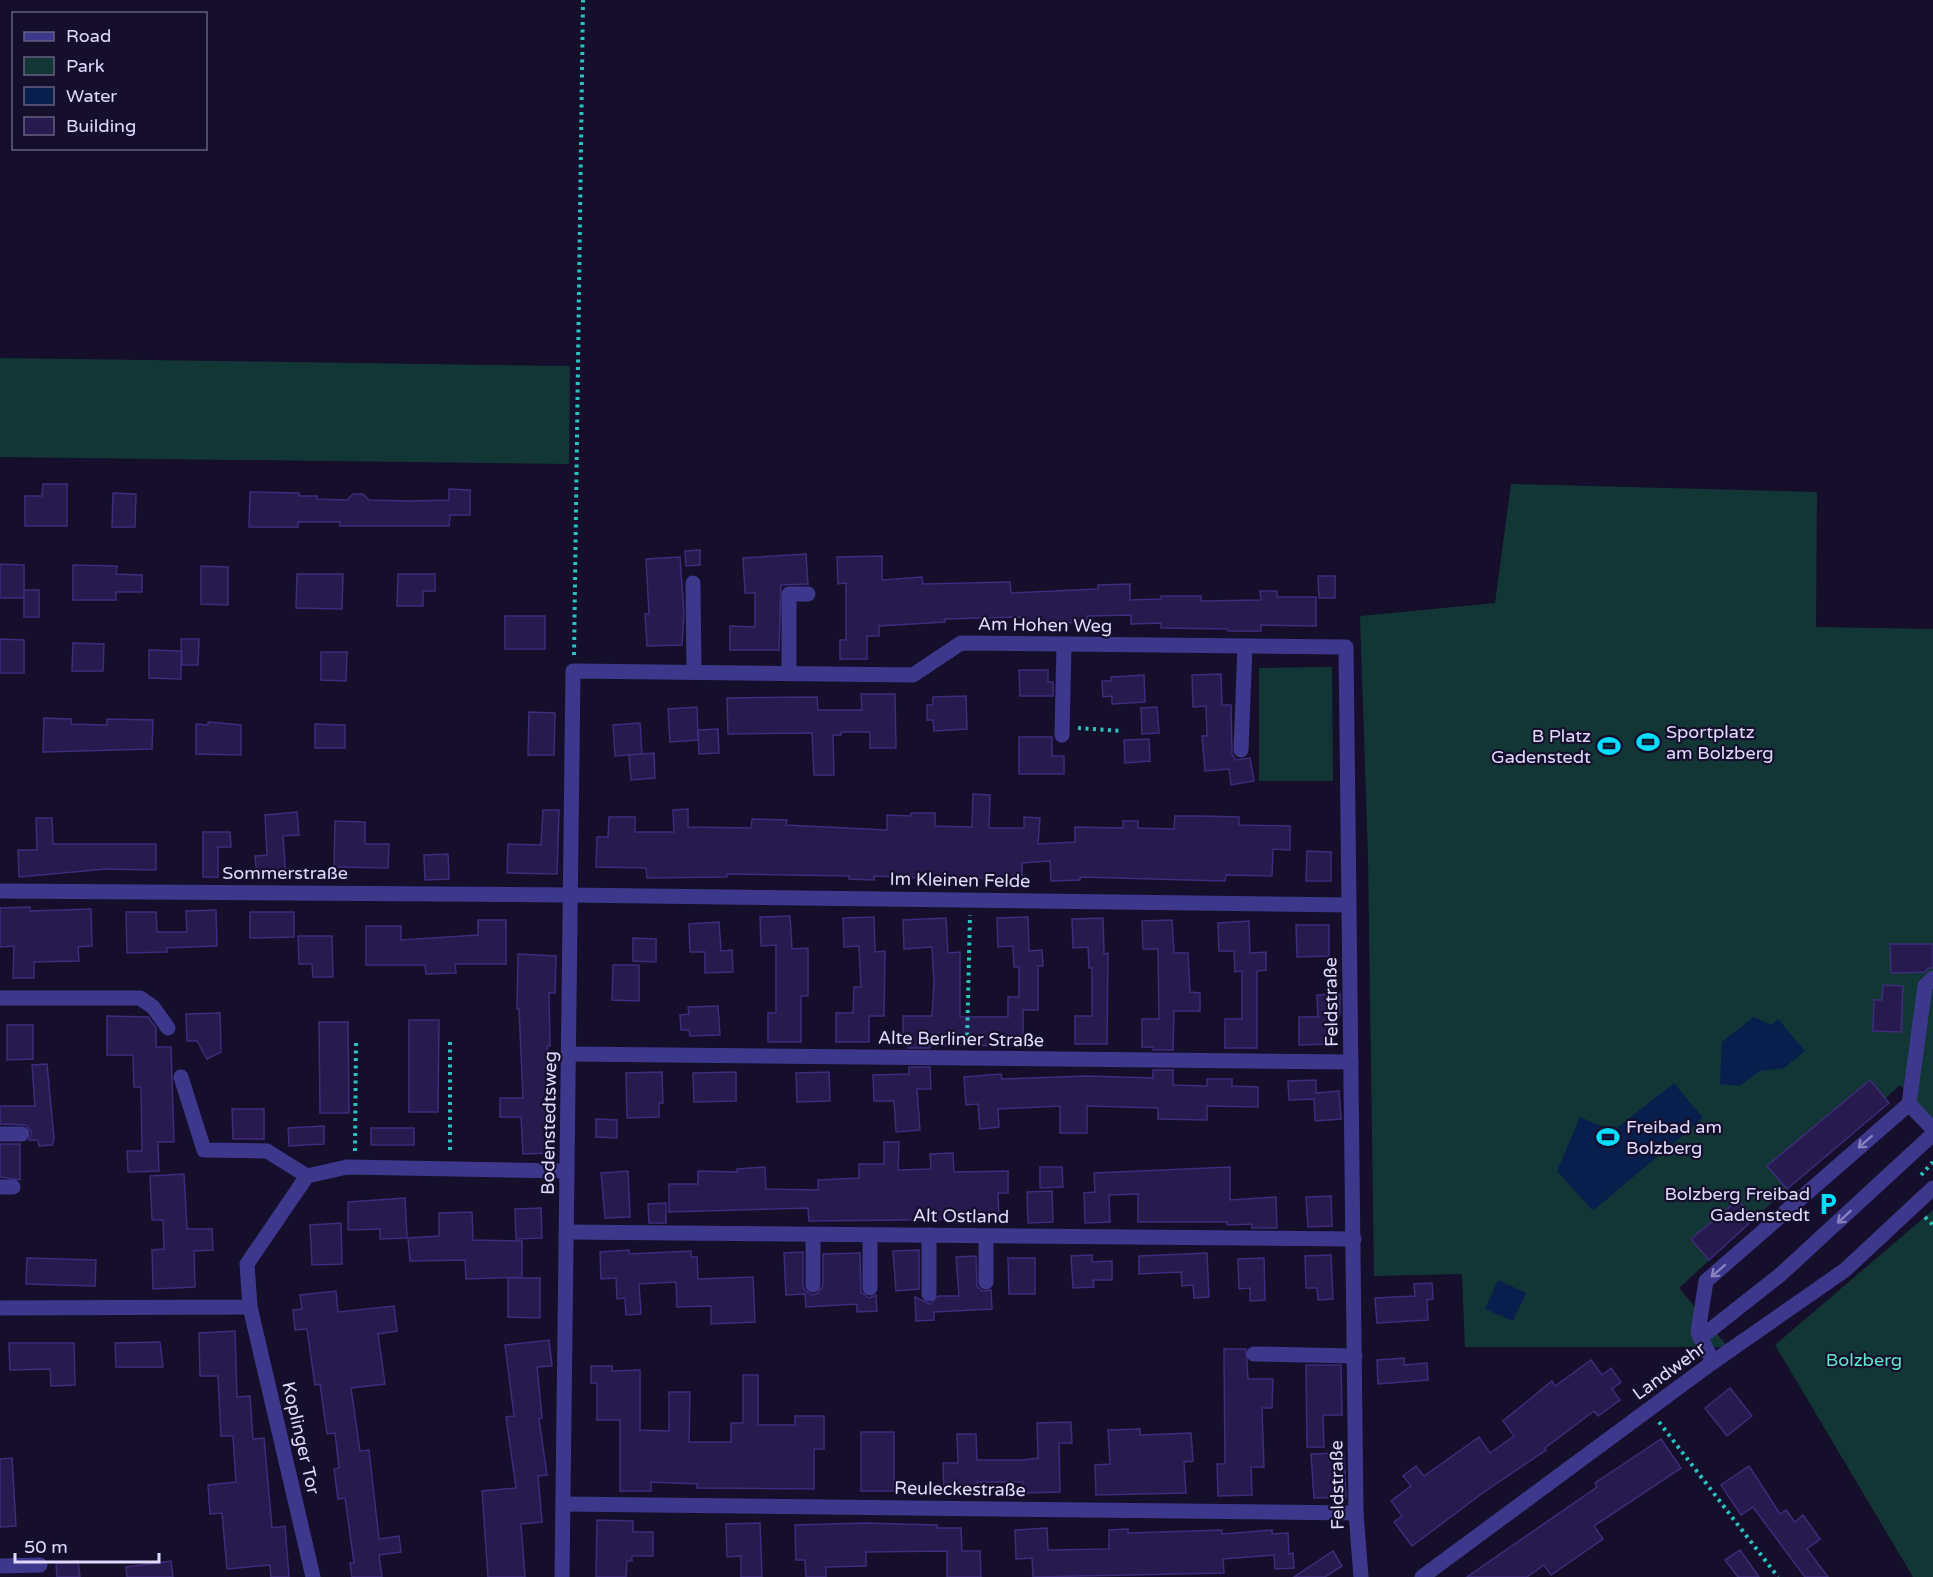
<svg xmlns="http://www.w3.org/2000/svg" width="1933" height="1577" viewBox="0 0 1933 1577" font-family="'Varela Round',sans-serif">
  <style>
    .green { fill: #123636 }
    .water { fill: #081e4c }
    .building { fill: #271a4e; stroke: #3e2b7b; stroke-width: 1.5 }
    .lines { fill: none; stroke-linecap: round; stroke-linejoin: round }
    .path { stroke: #29c4c0; stroke-width: 4; stroke-dasharray: 3 4.5; stroke-linecap: butt }
    .minor { stroke: #3e388d; stroke-width: 15 }
    .oneway { stroke: #8781c0 }
    .labels { text-anchor: middle; dominant-baseline: central; stroke-width: 4.5; stroke-linejoin: round; paint-order: stroke }
    .street-label { font-size: 18px; fill: #e0daff; stroke: #150f2c }
    .poi-label { font-size: 18px; fill: #e0daff; stroke: #150f2c; text-anchor: start }
    .park-label { font-size: 18px; fill: #5ee7ca; stroke: #150f2c }
  </style>
  <rect width="100%" height="100%" fill="#150f2c"/>
  <g class="green">
    <path d="M0 358 570 366 569 464 0 457Z"/>
    <path d="M1511 484 1817 492 1816 627 1933 629V1121L1900 1085 1679 1288 1728 1347H1465L1462 1274 1374 1276 1368 855 1360 616 1495 603Z"/>
    <path d="M1332 667 1333 781H1259V668Z"/>
    <path d="M1933 1210V1577H1913L1775 1345Z"/>
  </g>
  <g class="water">
    <path d="M1754 1017 1771 1025 1778 1019 1805 1051 1784 1068 1760 1071 1739 1086 1720 1084 1722 1042Z"/>
    <path d="M1674 1083 1703 1118 1593 1211 1557 1171 1580 1117 1613 1131Z"/>
    <path d="M1498 1280 1526 1293 1513 1321 1485 1309Z"/>
  </g>
  <g class="building">
    <path d="M43 484H67V526H25V496H42Z"/>
    <path d="M449 489 470 490V515H450L449 526H340V522H298V527H249L250 492 299 493V496H317V499L347 500 353 494H363L369 500 412 501 449 500Z"/>
    <path d="M113 493 136 494 135 527H112Z"/>
    <path d="M700 550V565L686 566 685 551Z"/>
    <path d="M806 554 808 584 781 585 779 650H730V626L755 627V593H745L743 558Z"/>
    <path d="M882 556V580L922 577 923 584 1010 582 1011 593 1098 589V585L1130 584V600L1161 599V596H1201V601L1261 600 1260 591H1277V597H1316V626L1261 625V631H1228V629L1161 628V623L1131 624V615L1087 616V622L1023 625 1022 617 945 619V622L879 626V636H867V659H840V640H846V583L838 584 837 557Z"/>
    <path d="M680 557 684 613 682 645 647 646 645 614H649L646 559Z"/>
    <path d="M0 564 24 565V590H39V617H24V591V598H0Z"/>
    <path d="M73 565 117 566 116 574 142 575V592H116V600H73Z"/>
    <path d="M201 566 228 567V605L201 604Z"/>
    <path d="M297 574H343L342 609 296 608Z"/>
    <path d="M398 574H435V591H423V606H397Z"/>
    <path d="M1318 576H1335V598H1319Z"/>
    <rect x="505" y="616" width="40" height="33"/>
    <path d="M0 639 24 640V673H0Z"/>
    <path d="M181 639H199L198 665H182Z"/>
    <path d="M73 643 104 644 103 671H72Z"/>
    <path d="M149 650 181 651V679L149 678Z"/>
    <path d="M321 652H347L346 681 321 680Z"/>
    <path d="M1019 670H1048V682H1053V696H1020Z"/>
    <path d="M1221 674 1222 705H1231L1232 754 1236 760 1250 758 1254 781 1231 785 1229 769 1205 771 1202 736H1207L1206 706 1193 707 1192 675Z"/>
    <path d="M1144 675 1145 702 1112 704V696L1103 697 1102 681H1111V677Z"/>
    <path d="M861 694H895L896 748H870V732H841V735H833L834 775H814L812 733 728 734 727 698 817 697 818 710H862Z"/>
    <path d="M966 696 967 729 934 731 933 720H927V705H933V697Z"/>
    <path d="M697 707 698 740 670 742 668 709Z"/>
    <path d="M1157 707 1159 733 1142 734 1141 708Z"/>
    <path d="M529 712 555 713 554 755H528Z"/>
    <path d="M44 718 71 719V724L107 725V719L153 720 152 749 43 752Z"/>
    <path d="M208 722 241 725V755L196 754V724L208 725Z"/>
    <path d="M640 723 642 754 615 756 613 725Z"/>
    <path d="M315 724 345 725V748H315Z"/>
    <path d="M718 729 719 753 699 754 698 730Z"/>
    <path d="M1019 737H1052V756H1064V774H1019Z"/>
    <path d="M1149 739 1150 761 1125 763 1124 740Z"/>
    <path d="M654 753 655 778 631 780 629 755Z"/>
    <path d="M973 794 990 795 989 828H1024V817L1040 818 1038 844 1075 842V827L1123 828V821H1138V828L1174 829 1175 816H1201L1239 817V825L1290 826V850L1273 849 1272 876 1226 875 1225 881 1080 877V880L1051 881 1050 861 1022 863V879L921 876V878L874 876V880L849 879V876L727 874V877L647 878 646 868 596 867 597 837H608L609 817H635V832H674L673 810 688 809V827L751 828 752 819 787 820 786 825 887 830V815L911 816V813H935V826L972 827Z"/>
    <path d="M543 810H559L557 874 507 873 508 844 541 845Z"/>
    <path d="M297 812 299 835 283 836 286 875 257 877 255 856 267 855 265 815Z"/>
    <path d="M36 818H52L53 844H156V870L106 869 19 877 18 850H37Z"/>
    <path d="M335 821 365 822V844H389L388 868 334 867Z"/>
    <path d="M203 832H230L231 847H218V877H203Z"/>
    <path d="M1307 851 1331 852V881H1306Z"/>
    <path d="M448 854 449 879 425 880 424 855Z"/>
    <path d="M30 907V911L91 909 92 946 78 947 79 961 34 962V978H13L14 946 0 947V908Z"/>
    <path d="M216 910 217 946 167 948V952L127 953 126 912H156L157 932H187L186 911Z"/>
    <path d="M250 912H294V937L250 938Z"/>
    <path d="M790 916 792 949 808 948V996H801V1042H768V1013H776V945L761 946 760 917Z"/>
    <path d="M874 917 875 952 885 951 884 1016H869V1042H836V1013H853L854 987H861L859 946 844 947 843 918Z"/>
    <path d="M1028 917 1029 951 1042 950 1043 966H1038V1010H1023V1046L930 1045V1048H908V1045H903V1016H932L934 983 932 947 904 949 903 920 946 918 948 953 960 952V1017H1008V997H1019V967H1014L1013 946 998 947 997 918Z"/>
    <path d="M1103 918 1104 954 1108 953 1107 1044H1075V1016H1092V968H1089L1088 947 1073 948 1072 919Z"/>
    <path d="M478 920H506V964H455L456 973 426 974 425 965H366V926H401V940L478 935Z"/>
    <path d="M1172 920 1174 953H1188L1190 992 1200 993V1011H1174L1173 1050H1153V1047H1142V1019H1159L1158 949H1143L1142 921Z"/>
    <path d="M1249 921 1250 953 1266 952V970L1257 971V1048H1225V1019H1242V971L1235 972 1234 951H1219L1218 923Z"/>
    <path d="M719 922 721 951 732 950 733 972 705 973V952H690L689 924Z"/>
    <path d="M1296 925H1329V956L1297 957Z"/>
    <path d="M298 936H332L333 977H313L312 964H299Z"/>
    <path d="M633 938 656 939V962L633 961Z"/>
    <path d="M1890 944H1933V968H1928L1925 972 1891 973Z"/>
    <path d="M518 954 556 956 555 993H549L550 1046H547L550 1153 523 1154 521 1117H500V1098H523L519 1009H517Z"/>
    <path d="M613 965H639V1001L612 1000Z"/>
    <path d="M1883 985 1903 986 1901 1032 1873 1031 1874 1000H1882Z"/>
    <path d="M1340 994V1014L1331 1025 1332 1044 1299 1045V1017H1318L1317 995Z"/>
    <path d="M718 1006 720 1035 690 1036 689 1030H681L680 1015 689 1014 688 1007Z"/>
    <path d="M220 1013 221 1052 207 1059 197 1041H187L186 1014Z"/>
    <path d="M107 1016 148 1017 156 1028V1047H171L174 1142H158L159 1171 128 1172 127 1151H142L141 1087H134L133 1055H107Z"/>
    <path d="M409 1020H439L438 1112H409Z"/>
    <path d="M319 1022H348L349 1113H320Z"/>
    <path d="M7 1025H33V1059L7 1060Z"/>
    <path d="M47 1064 54 1139 52 1145 39 1146 38 1140H29L32 1133 26 1125 0 1124V1106H35L32 1065Z"/>
    <path d="M909 1067H930L931 1089H917L920 1130 896 1132 894 1101H874L873 1075 909 1074Z"/>
    <path d="M1153 1070H1173V1085L1207 1086V1079H1232V1086L1258 1087V1107L1207 1106V1120L1158 1119V1108L1087 1106V1133H1060V1106L998 1109 999 1127 980 1129 978 1104 966 1105 964 1077 1001 1074 1002 1079 1087 1076 1153 1078Z"/>
    <path d="M662 1072 663 1103H659V1117L627 1118 626 1073Z"/>
    <path d="M736 1072V1101L694 1102 693 1073Z"/>
    <path d="M829 1072 830 1101 797 1102 796 1073Z"/>
    <path d="M1316 1080V1093L1339 1091 1341 1119 1315 1121 1314 1099 1289 1100 1288 1081Z"/>
    <path d="M1870 1080 1889 1103 1787 1189 1767 1166Z"/>
    <path d="M232 1109H264V1139H233Z"/>
    <path d="M596 1119 617 1120V1138L596 1137Z"/>
    <path d="M324 1126V1144L289 1146 288 1128Z"/>
    <rect x="371" y="1128" width="43" height="17"/>
    <path d="M884 1142H899L898 1170 931 1169 930 1154 953 1153 954 1172 1008 1171V1193H998L999 1219 809 1221 808 1208 669 1212V1184H698V1171L737 1172V1169L765 1167 766 1189 818 1190V1180L859 1178V1164H884Z"/>
    <path d="M0 1144H20V1180L0 1177Z"/>
    <path d="M1040 1167H1062L1063 1187 1040 1188Z"/>
    <path d="M1230 1167V1200L1276 1197 1277 1228H1252V1224L1227 1225V1222H1138V1194L1109 1195 1110 1222 1085 1223 1084 1193 1095 1192 1094 1173Z"/>
    <path d="M628 1171 630 1217 605 1218 601 1173Z"/>
    <path d="M184 1174 187 1229H212L213 1250 194 1251 195 1287 153 1289 152 1250 164 1249 163 1220H152L150 1176Z"/>
    <path d="M1052 1191 1053 1222 1028 1223 1027 1192Z"/>
    <path d="M1331 1196 1332 1226 1308 1227 1306 1197Z"/>
    <path d="M405 1198 407 1238 380 1239V1229L348 1230V1202Z"/>
    <path d="M1738 1200 1754 1219 1709 1260 1691 1239Z"/>
    <path d="M666 1203V1223H649L648 1204Z"/>
    <path d="M541 1208 542 1238 516 1239 515 1209Z"/>
    <path d="M472 1212 473 1240 522 1241V1277L466 1279 465 1260 410 1261 408 1238 439 1236V1213Z"/>
    <path d="M341 1223 342 1264 312 1265 310 1225Z"/>
    <path d="M629 1250V1254L691 1251V1257H697L698 1279 753 1277 755 1322 711 1324V1306L677 1307 676 1282 639 1284 641 1314 626 1315 625 1298 617 1299 616 1278 601 1279 600 1252Z"/>
    <path d="M919 1250V1289L896 1291 893 1251Z"/>
    <path d="M803 1252V1286L805 1290 812 1295 818 1293 823 1286V1254L860 1253 861 1292 869 1298 876 1295 877 1311 857 1312V1304L806 1307 805 1294 786 1295 784 1253Z"/>
    <path d="M1207 1253 1209 1297 1194 1298 1193 1285 1182 1286 1181 1272 1139 1274V1256Z"/>
    <path d="M1092 1255V1262L1112 1261V1280H1093L1094 1287 1073 1288 1071 1256Z"/>
    <path d="M1331 1255 1333 1299 1318 1300 1317 1288H1306L1305 1256Z"/>
    <path d="M976 1256 977 1286 982 1291 991 1290 992 1309 934 1312V1320L916 1321 915 1297 930 1304 938 1296H959L956 1257Z"/>
    <path d="M27 1258 96 1260 95 1286 26 1284Z"/>
    <path d="M1008 1258H1035V1294H1009Z"/>
    <path d="M1264 1258 1265 1300 1250 1301V1288L1239 1289 1238 1259Z"/>
    <path d="M508 1278H540V1318L508 1317Z"/>
    <path d="M1432 1283 1433 1299 1427 1300 1428 1320 1377 1323 1375 1298 1415 1296 1414 1284Z"/>
    <path d="M336 1291 338 1312 394 1306 397 1331 378 1334 385 1384 351 1388 360 1451 369 1450 379 1539 399 1536 401 1552 379 1555 382 1577H352L350 1563H354L345 1498 338 1499 334 1469 339 1468 335 1433 327 1434 320 1384 315 1385 307 1329 295 1330 293 1310 302 1309 300 1295Z"/>
    <path d="M235 1331 237 1397 250 1396 253 1439 264 1438 272 1528 285 1526 289 1577H271L270 1565 227 1569 222 1513 210 1514 208 1485 236 1482 233 1436H221L218 1376H200L199 1333Z"/>
    <path d="M549 1340 552 1366 537 1367 542 1418 539 1419 547 1475 538 1476 542 1522 521 1524 525 1577H488L482 1491 516 1488 506 1417 514 1416 505 1345Z"/>
    <path d="M160 1342 163 1367H116L115 1343Z"/>
    <path d="M9 1343H74L75 1385 51 1386 50 1369 10 1370Z"/>
    <path d="M1224 1349H1246L1248 1379H1273L1272 1408H1262L1264 1467H1251L1252 1495 1218 1496 1217 1464H1225Z"/>
    <path d="M1404 1358V1365L1427 1363 1428 1380 1378 1384 1377 1360Z"/>
    <path d="M1591 1360 1602 1375 1611 1368 1621 1382 1612 1389 1620 1400 1598 1416 1594 1411 1545 1448 1546 1450 1484 1492 1412 1546 1394 1522 1402 1516 1391 1501 1411 1486 1403 1476 1416 1466 1424 1476 1479 1437 1490 1453 1514 1436 1503 1421 1552 1381 1555 1386Z"/>
    <path d="M1306 1365H1341L1342 1415H1323L1324 1447H1307Z"/>
    <path d="M591 1366H612V1371L640 1370V1430L669 1431V1392H690L689 1442H731V1423H743V1375H758V1425H795V1416H824V1449H814V1489L697 1488V1484L651 1482V1491H620V1420H597V1383H591Z"/>
    <path d="M1730 1388 1752 1416 1727 1436 1705 1408Z"/>
    <path d="M1071 1422 1072 1443H1059L1060 1492 1023 1493V1482H977V1493H944L943 1463H958L957 1434H976L977 1460H1023L1038 1458 1037 1423Z"/>
    <path d="M1140 1429V1435L1191 1433 1193 1461 1184 1462 1186 1493 1096 1495 1095 1465 1110 1464 1108 1430Z"/>
    <rect x="861" y="1432" width="33" height="59"/>
    <path d="M1661 1439 1681 1468 1594 1526 1603 1539 1551 1575 1544 1565 1527 1577H1467L1597 1487 1595 1483Z"/>
    <path d="M1344 1453 1346 1497 1314 1498 1311 1454Z"/>
    <path d="M12 1458 16 1526 0 1527V1459Z"/>
    <path d="M1749 1466 1780 1514 1786 1510 1795 1522 1803 1515 1820 1539 1807 1549 1828 1577H1805L1753 1507 1741 1515 1721 1485Z"/>
    <path d="M597 1520 633 1521V1532H653V1556H632V1561H627L626 1577H596Z"/>
    <path d="M760 1523 762 1577H741V1556L727 1557 726 1524Z"/>
    <path d="M865 1523 937 1525V1528H961L962 1551H980L981 1577H947V1551L866 1552V1566L826 1567V1577H806L805 1560H796L795 1525Z"/>
    <path d="M1047 1528 1048 1550 1109 1549V1530L1128 1529V1533L1222 1530V1534L1272 1530V1534L1288 1533 1289 1554 1293 1553 1294 1568 1275 1569 1274 1555 1223 1559 1224 1573 1033 1577 1032 1558 1016 1559 1015 1530Z"/>
    <path d="M1740 1550 1759 1577H1738L1725 1560Z"/>
    <path d="M1333 1551 1342 1566 1325 1577H1294Z"/>
    <path d="M78 1561 80 1577H57L56 1563Z"/>
    <path d="M171 1561 173 1577H127L126 1567Z"/>
  </g>
  <g class="lines">
    <g class="path">
      <path d="M574 655 583 0"/>
      <path d="M1078 728 1123 731"/>
      <path d="M450 1042V1152"/>
      <path d="M967 1043 970 915"/>
      <path d="M355 1151 356 1040"/>
      <path d="M1921 1175 1933 1162"/>
      <path d="M1925 1217 1933 1225"/>
      <path d="M1659 1422 1778 1577"/>
    </g>
    <g class="minor">
      <path d="M693 583 694 672"/>
      <path d="M789 673V594H808"/>
      <path d="M1062 735 1064 644"/>
      <path d="M1241 750 1245 646"/>
      <path d="M0 891 569 895 1349 905"/>
      <path d="M0 998H140L153 1007 168 1028"/>
      <path d="M570 1054 1351 1062"/>
      <path d="M181 1077 204 1150 267 1151 307 1176"/>
      <path d="M1909 1104 1933 1129"/>
      <path d="M0 1134H22"/>
      <path d="M0 1187H13"/>
      <path d="M567 1232 1354 1239"/>
      <path d="M870 1235V1288"/>
      <path d="M986 1282V1236"/>
      <path d="M813 1285V1234"/>
      <path d="M929 1294V1235"/>
      <path d="M250 1307 313 1577"/>
      <path d="M0 1308 250 1307 247 1264 307 1176 347 1167 567 1171"/>
      <path d="M1700 1338 1780 1275 1933 1134"/>
      <path d="M1254 1354 1355 1356"/>
      <path d="M1713 1362 1698 1332 1706 1281 1909 1104 1925 986 1933 978"/>
      <path d="M563 1504 1356 1513"/>
      <path d="M0 1566 40 1565"/>
      <path d="M562 1577 573 671 913 675 961 643 1346 647 1356 1513 1361 1577"/>
      <path d="M1422 1577 1713 1362 1845 1270 1933 1188"/>
    </g>
  </g>
  <defs><path id="oneway-shaft" d="M-6 0H5M1.5-3L5.5 0L1.5 3" fill="none" stroke-width="1.6" stroke-linecap="round" stroke-linejoin="round" transform="scale(1.5)"/></defs>
  <g class="oneway">
    <use href="#oneway-shaft" transform="translate(1865 1142) rotate(139)"/>
    <use href="#oneway-shaft" transform="translate(1844 1217) rotate(137)"/>
    <use href="#oneway-shaft" transform="translate(1718 1271) rotate(139)"/>
  </g>
  <defs>
    <g id="stadium-bare" transform="scale(1.8)"><path d="M0-5a6.5 5 0 1 0 0 10a6.5 5 0 1 0 0-10ZM-3.5-1.8h7v3.6h-7Z" fill="#06ddff" stroke="#150f2c" stroke-width="2.5" paint-order="stroke"/></g>
    <g id="parking-bare" transform="scale(1.8)"><path d="M-3.5-5.5H1a3.5 3.5 0 0 1 0 7H-1V5.5H-3.5ZM-1-3.4V-.6H.8a1.4 1.4 0 0 0 0-2.8Z" fill="#06ddff" stroke="#150f2c" stroke-width="2.5" paint-order="stroke"/></g>
  </defs>
  <g fill-rule="evenodd">
    <use href="#stadium-bare" x="1648" y="742"/>
    <use href="#stadium-bare" x="1609" y="746"/>
    <use href="#stadium-bare" x="1608" y="1137"/>
    <use href="#parking-bare" x="1828" y="1204"/>
  </g>
  <g class="labels">
    <g class="street-label">
      <text transform="translate(1045 625) rotate(1)">Am Hohen Weg</text>
      <text x="285" y="873">Sommerstraße</text>
      <text transform="translate(960 880) rotate(1)">Im Kleinen Felde</text>
      <text transform="translate(1331 1002) rotate(-91)">Feldstraße</text>
      <text transform="translate(961 1039) rotate(1)">Alte Berliner Straße</text>
      <text transform="translate(549 1123) rotate(-89)">Bodenstedtsweg</text>
      <text transform="translate(961 1216) rotate(1)">Alt Ostland</text>
      <text transform="translate(1669 1371) rotate(-36)">Landwehr</text>
      <text transform="translate(301 1438) rotate(77)">Koplinger Tor</text>
      <text transform="translate(1337 1485) rotate(-91)">Feldstraße</text>
      <text transform="translate(960 1489) rotate(1)">Reuleckestraße</text>
    </g>
    <g class="poi-label">
      <text x="1666" y="732">Sportplatz<tspan x="1666" dy="21">am Bolzberg</tspan></text>
      <text x="1591" y="736" text-anchor="end">B Platz<tspan x="1591" dy="21">Gadenstedt</tspan></text>
      <text x="1626" y="1127">Freibad am<tspan x="1626" dy="21">Bolzberg</tspan></text>
      <text x="1810" y="1194" text-anchor="end">Bolzberg Freibad<tspan x="1810" dy="21">Gadenstedt</tspan></text>
    </g>
    <g class="park-label">
      <text x="1864" y="1360">Bolzberg</text>
    </g>
  </g>
  <rect x="12" y="12" width="195" height="138" fill="#150f2c" stroke="#666080" stroke-width="1.5"/>
  <rect x="24" y="32" width="30" height="9" fill="#3e388d" stroke="#666080" stroke-width="1.5"/>
  <text x="66" y="42" font-size="18" fill="#e0daff">Road</text>
  <rect x="24" y="57" width="30" height="18" fill="#123636" stroke="#666080" stroke-width="1.5"/>
  <text x="66" y="72" font-size="18" fill="#e0daff">Park</text>
  <rect x="24" y="87" width="30" height="18" fill="#081e4c" stroke="#666080" stroke-width="1.5"/>
  <text x="66" y="102" font-size="18" fill="#e0daff">Water</text>
  <rect x="24" y="117" width="30" height="18" fill="#271a4e" stroke="#666080" stroke-width="1.5"/>
  <text x="66" y="132" font-size="18" fill="#e0daff">Building</text>
  <path d="M15 1553v9h144v-9" fill="none" stroke="#e0daff" stroke-width="3"/>
  <text x="24" y="1553" font-size="18" fill="#e0daff" stroke="#150f2c" stroke-width="4.5" paint-order="stroke">50 m</text>
</svg>
